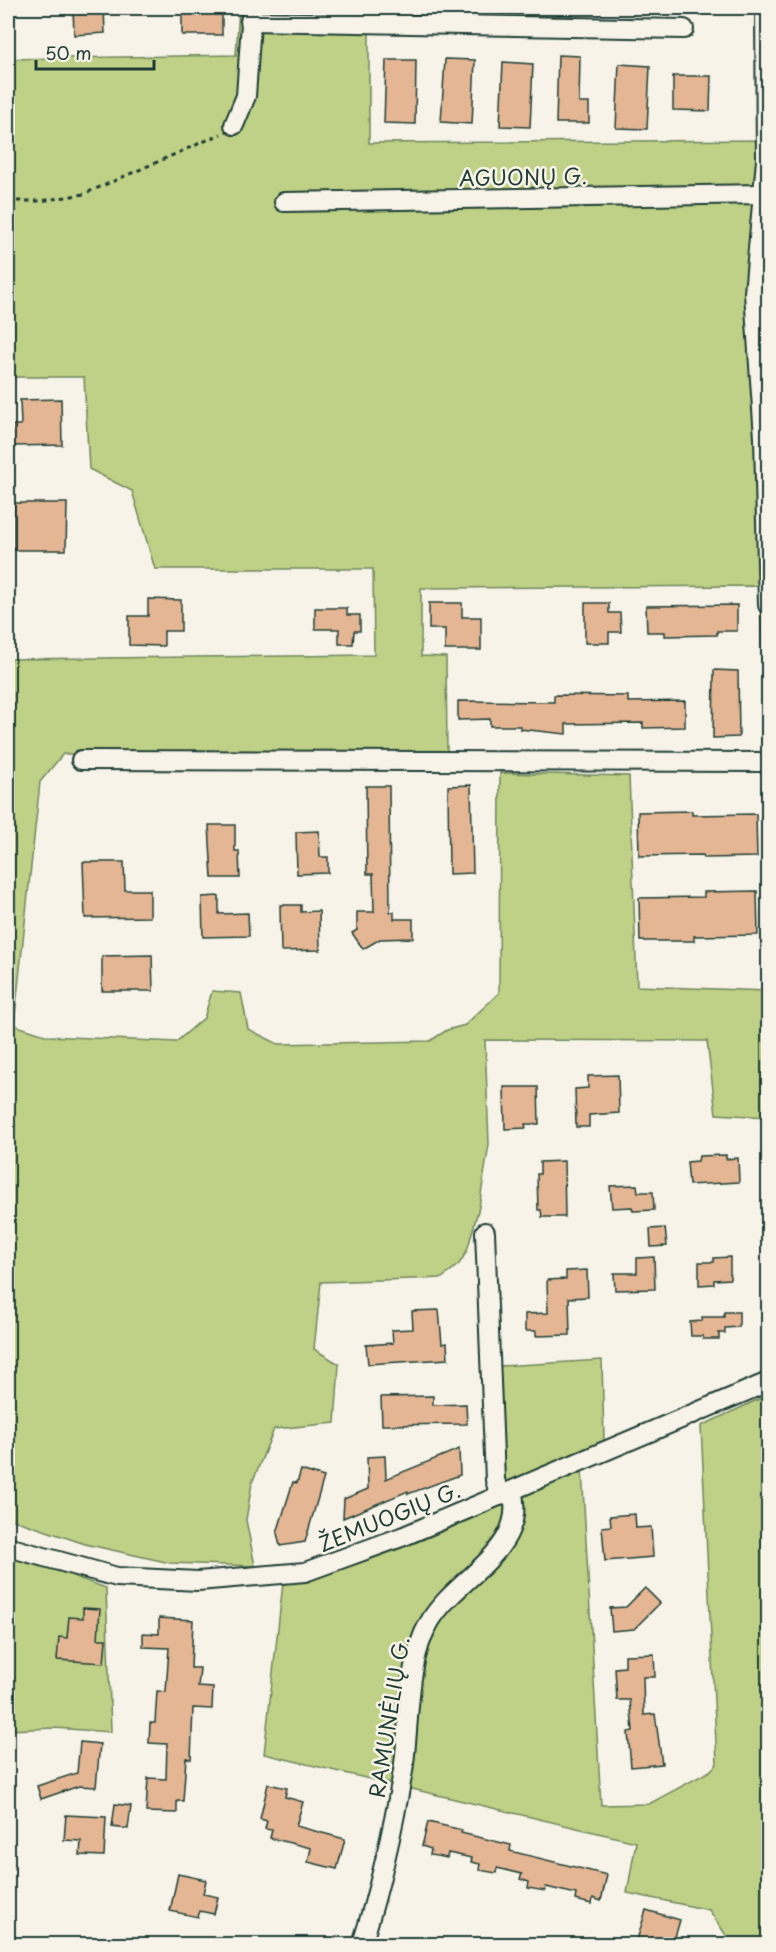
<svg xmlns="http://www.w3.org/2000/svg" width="776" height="1952" viewBox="0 0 776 1952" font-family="'Playpen Sans',sans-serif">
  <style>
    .green { fill: #bfd186; stroke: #6f875d; stroke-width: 1.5 }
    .building { fill: #e4b694; stroke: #1f3d34; stroke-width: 1.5 }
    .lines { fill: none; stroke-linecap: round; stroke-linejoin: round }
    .minor-casing { stroke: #1f3d34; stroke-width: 22 }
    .path { stroke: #1f3d34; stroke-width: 3; stroke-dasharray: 4.5 4.5; stroke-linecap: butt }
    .minor { stroke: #f7f3e8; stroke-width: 18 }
    .labels { text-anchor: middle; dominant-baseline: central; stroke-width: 5; stroke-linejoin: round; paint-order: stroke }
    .street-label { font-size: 21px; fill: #1f3d34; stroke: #f7f3e8 }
  </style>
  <rect width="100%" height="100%" fill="#f7f3e8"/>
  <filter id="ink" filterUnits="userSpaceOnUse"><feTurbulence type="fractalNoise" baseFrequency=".0167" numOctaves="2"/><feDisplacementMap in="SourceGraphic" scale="12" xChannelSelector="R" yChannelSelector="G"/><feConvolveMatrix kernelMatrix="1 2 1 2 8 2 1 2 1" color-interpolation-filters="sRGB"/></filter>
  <g filter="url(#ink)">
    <g class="green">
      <path d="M239 8H259L256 29 369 32V143L768 140V693L763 694 760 586 421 588V656L446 657 447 752 63 754 40 782 14 1025 48 1036 176 1042 204 1018 212 991 241 993 248 1029 278 1044 430 1041 447 1030 465 1025 499 993 500 773 629 776 637 986 768 991V1117L716 1114 707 1041 485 1040 489 1144 479 1207 467 1251 459 1264 442 1278 321 1282 314 1349 339 1364 335 1423 274 1429 252 1483 246 1520 255 1566 170 1563 85 1544 8 1518V659L374 655 373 569H155L132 491 89 469 84 377H8V59L236 55Z"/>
      <path d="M602 1360 604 1442 505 1483 500 1366Z"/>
      <path d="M768 1395V1944H732L709 1910 627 1893 636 1842 264 1754 283 1583C385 1564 486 1511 582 1470L601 1805 649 1804 710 1771 717 1764 701 1426Z"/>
      <path d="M8 1557 39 1564 106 1588 111 1732 54 1728 8 1730Z"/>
    </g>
    <g class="building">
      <path d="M73 8H104L105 33 74 35Z"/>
      <rect x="182" y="8" width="40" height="27"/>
      <path d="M558 55 580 56 579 103H589V123H556Z"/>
      <path d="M445 59 475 60 472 124 441 122Z"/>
      <path d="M386 60H416L415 124 384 123Z"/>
      <path d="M503 62 533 64 530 127 500 126Z"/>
      <path d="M619 64 650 66 647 129 616 128Z"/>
      <path d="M673 76H711L710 111 673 110Z"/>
      <path d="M61 399 62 445 13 446V425H21L20 400Z"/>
      <path d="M14 503H67L66 550H14Z"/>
      <path d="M148 599 181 600V631H164V646L129 645V616H148Z"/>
      <path d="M429 603H462V617H481V650H445V629H429Z"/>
      <path d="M585 603H609V613H620L621 632H609V643H585Z"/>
      <path d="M737 605V631H717V635L665 636V632H647L646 606Z"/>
      <path d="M315 608H347V615H360V631H354L353 644H339V629H315Z"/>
      <path d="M714 670 738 671 739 737 713 738Z"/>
      <path d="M554 695 628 696V702L685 701V727L643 728V723L566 724V734L520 729V726H490V719L458 720V701L554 702Z"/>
      <path d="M471 785 473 873 449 874 448 786Z"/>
      <path d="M366 786H389L390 912H394V919H413V938L380 939 363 949 352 933 357 930V912H374L373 874H367Z"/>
      <path d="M692 811V815L756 814 757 857 704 858 703 855 639 856 638 812Z"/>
      <path d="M209 825H235V851H239L240 878H212Z"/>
      <path d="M319 831 320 857H328V873L297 874 296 832Z"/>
      <path d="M83 862H124L125 890H150V917L85 918Z"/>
      <path d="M757 891 758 935 694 936V941H640L639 898 704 897V892Z"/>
      <path d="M219 896V914L248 913 249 936 203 937 202 897Z"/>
      <path d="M280 905H301V912L319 911 320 950 281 951Z"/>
      <path d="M152 955 153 991H102V956Z"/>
      <path d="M618 1075 619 1113 589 1115V1127H576L575 1089 588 1088V1076Z"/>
      <path d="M504 1087H538L539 1124H525L526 1128 505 1129Z"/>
      <path d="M726 1155V1159L738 1158 739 1182 689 1185 687 1162 698 1161 699 1156Z"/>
      <path d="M564 1161 565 1217H542L541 1210H538L537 1174H540V1162Z"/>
      <path d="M637 1185 638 1192H653L654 1210 633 1211 632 1207 612 1208 610 1186Z"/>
      <path d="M665 1228 667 1246 651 1247 650 1229Z"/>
      <path d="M654 1257 655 1289 615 1290 614 1273H637V1258Z"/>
      <path d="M730 1257V1279L714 1280V1284L699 1285V1262H714V1258Z"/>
      <path d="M587 1270 588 1297 569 1298 570 1335 536 1336V1331H525V1314L548 1313 547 1280 566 1279V1271Z"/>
      <path d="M439 1310 442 1344 447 1343 448 1359 368 1364 366 1345 393 1343 392 1330 413 1329 412 1311Z"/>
      <path d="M724 1312H739V1327L725 1328V1333H719V1339H703V1336H691L690 1322 702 1321V1317H724Z"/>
      <path d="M433 1396V1405L466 1404 467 1424 382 1425 381 1397Z"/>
      <path d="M459 1449 460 1475 408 1494V1491L343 1518 344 1499 368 1489 367 1457 385 1456 386 1479Z"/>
      <path d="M301 1470 324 1477 305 1542 280 1546 277 1533 293 1482 297 1483Z"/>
      <path d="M635 1514 636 1528 651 1527 653 1557 605 1561 602 1527 611 1526 610 1516Z"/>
      <path d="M645 1588 660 1603 634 1629 612 1631 610 1608 626 1607Z"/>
      <path d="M83 1608 100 1609 98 1639H106L104 1663 57 1660 59 1637 67 1638 69 1617 83 1618Z"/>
      <path d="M159 1618 193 1620 191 1668H200L198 1687 213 1688 212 1709 193 1708 191 1759 186 1758 183 1801H177V1813L146 1812 148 1778 166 1779 167 1744 149 1743 150 1723H155L157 1691 166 1692 169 1648 143 1647V1633L159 1634Z"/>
      <path d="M654 1654 655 1677H643L644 1715 655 1714 662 1764 631 1767 628 1732 633 1731 630 1700H617L615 1668 625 1667V1655Z"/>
      <path d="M80 1742 100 1744 96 1787 79 1786 41 1799 37 1786 77 1773Z"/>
      <path d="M268 1784 287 1788 285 1797 303 1802 296 1826 345 1839 337 1869 308 1862 311 1848 270 1838 272 1830 265 1829 267 1821 260 1819Z"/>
      <path d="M115 1804 131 1806 128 1829 112 1827Z"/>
      <path d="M66 1815 106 1817 104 1856 80 1855 81 1841 64 1840Z"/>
      <path d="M428 1822 462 1830 461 1833 511 1845 510 1851 607 1875 601 1901 593 1898 592 1904 575 1900 576 1894 546 1887 545 1891 528 1888 529 1882 520 1879 522 1874 497 1868 496 1873 479 1870 480 1864 471 1862 472 1858 448 1853 447 1858 430 1855 431 1849 422 1846Z"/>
      <path d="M178 1874 206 1880 203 1894 218 1897 214 1914 200 1911 198 1917 170 1911Z"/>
      <path d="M646 1910 680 1920 673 1944H653L637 1940Z"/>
    </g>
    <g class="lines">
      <g class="minor-casing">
        <g id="minor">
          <path d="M765 8 766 160 754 293 764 438 768 605"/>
          <path d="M250 21 684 29"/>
          <path d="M234 125 246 96 252 8"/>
          <path d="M284 202 763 194"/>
          <path d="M81 760 768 762"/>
          <path d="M485 1232 495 1480 500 1496"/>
          <path d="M8 1547 117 1577 198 1581 305 1572 404 1536 768 1382"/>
          <path d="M362 1944C380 1887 393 1830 403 1771 410 1725 406 1662 429 1623 454 1578 529 1550 512 1491"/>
        </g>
      </g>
      <path class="path" d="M8 201H41L84 194 221 134"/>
      <use href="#minor" class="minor"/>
    </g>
  </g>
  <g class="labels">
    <g class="street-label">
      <text transform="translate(523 176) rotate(-1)">AGUONŲ G.</text>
      <text transform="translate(389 1516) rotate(-22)">ŽEMUOGIŲ G.</text>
      <text transform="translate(388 1717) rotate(-81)">RAMUNĖLIŲ G.</text>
    </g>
  </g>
  <rect width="776" height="1952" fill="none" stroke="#f7f3e8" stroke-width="30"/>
  <rect x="15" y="15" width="746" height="1922" fill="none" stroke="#1f3d34" stroke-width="2" filter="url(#ink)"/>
  <path d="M36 60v9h118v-9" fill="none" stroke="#1f3d34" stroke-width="3"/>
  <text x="45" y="60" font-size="18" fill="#1f3d34" stroke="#f7f3e8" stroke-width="4.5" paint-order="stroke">50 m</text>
</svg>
